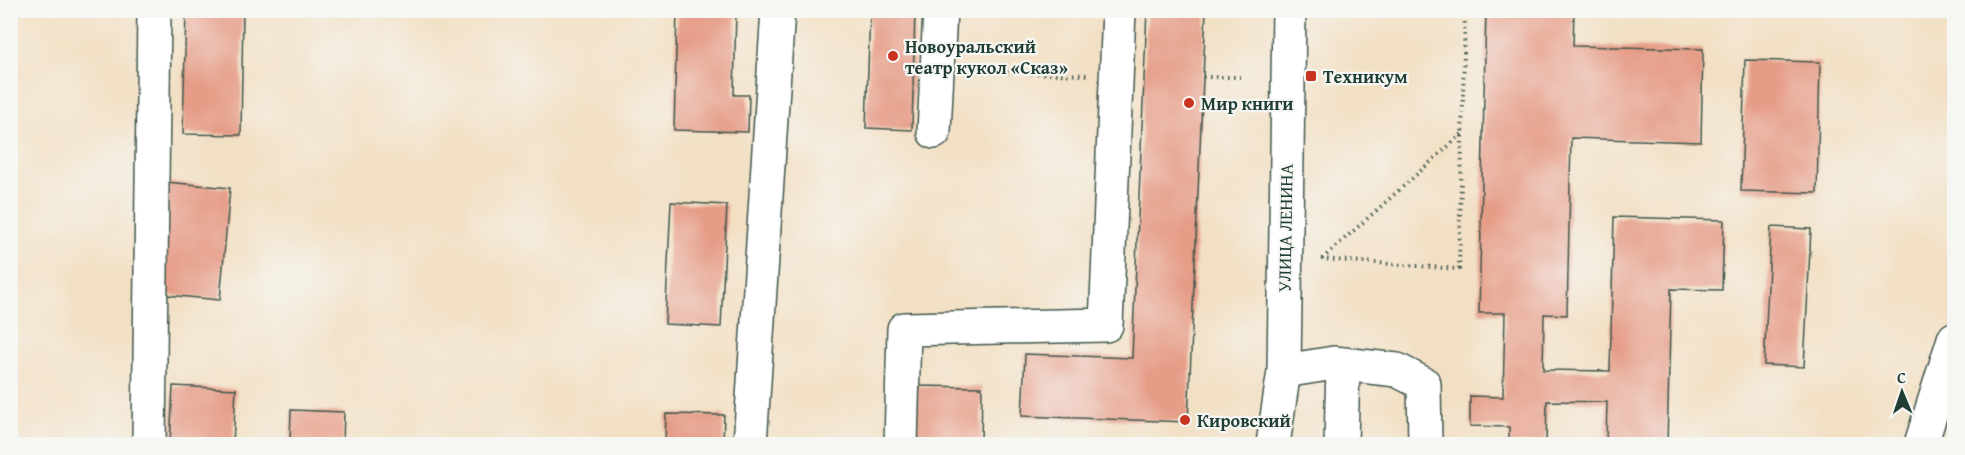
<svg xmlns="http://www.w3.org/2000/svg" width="1965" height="455" viewBox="0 0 1965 455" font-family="'Gentium Book Plus',serif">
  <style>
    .building { fill: #e69d88 }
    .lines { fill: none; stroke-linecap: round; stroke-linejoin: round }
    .minor-casing { stroke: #3f554a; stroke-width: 36 }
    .major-casing { stroke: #3f554a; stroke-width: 36 }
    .path { stroke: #3f554a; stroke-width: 4; stroke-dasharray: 1.5 4.5; stroke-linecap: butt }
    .minor { stroke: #fff; stroke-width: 33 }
    .major { stroke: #fff; stroke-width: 33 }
    .poi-dot { fill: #c8321e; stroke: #f6f6f2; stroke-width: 2 }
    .labels { text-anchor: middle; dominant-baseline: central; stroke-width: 4.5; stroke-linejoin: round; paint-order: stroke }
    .poi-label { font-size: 18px; font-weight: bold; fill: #1f3d34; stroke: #f6f6f2; text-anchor: start }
    .street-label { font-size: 18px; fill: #1f3d34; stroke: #f6f6f2 }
  </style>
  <rect width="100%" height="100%" fill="#f6f6f2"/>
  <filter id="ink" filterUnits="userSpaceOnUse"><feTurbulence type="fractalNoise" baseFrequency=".0167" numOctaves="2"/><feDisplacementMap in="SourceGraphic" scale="12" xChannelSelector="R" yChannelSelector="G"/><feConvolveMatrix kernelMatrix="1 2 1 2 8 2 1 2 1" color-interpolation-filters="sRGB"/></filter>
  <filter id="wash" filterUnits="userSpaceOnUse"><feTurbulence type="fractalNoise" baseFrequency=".008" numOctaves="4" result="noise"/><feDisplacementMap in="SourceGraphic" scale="24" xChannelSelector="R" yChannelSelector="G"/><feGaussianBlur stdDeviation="1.35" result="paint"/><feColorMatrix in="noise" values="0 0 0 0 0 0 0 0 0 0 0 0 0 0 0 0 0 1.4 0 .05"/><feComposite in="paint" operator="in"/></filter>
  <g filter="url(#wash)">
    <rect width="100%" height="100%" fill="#f2e0c5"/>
    <g id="blocks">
      <g class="building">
        <path d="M186 10H243L241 135 183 134Z"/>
        <path d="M677 10H736L734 95H749L748 132 674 130Z"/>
        <path d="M870 10H915L912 130 866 128Z"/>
        <path d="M1147 10H1206L1188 422 1022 416 1025 354 1132 358Z"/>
        <path d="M1486 10H1574L1573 46 1703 49 1701 142 1571 138 1567 315 1544 314 1543 370 1610 371 1614 217 1724 220 1722 290 1671 289 1667 444H1606L1607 402 1547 401 1546 444H1509V427L1470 426V396L1503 397 1505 313H1479Z"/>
        <path d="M1745 60 1820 62 1817 193 1741 191Z"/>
        <path d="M166 182 230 188 220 300 156 294Z"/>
        <path d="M671 202 727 205 721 327 665 324Z"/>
        <path d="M1771 227 1811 229 1804 367 1764 365Z"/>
        <path d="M173 386 236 389 233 444H170Z"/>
        <path d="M915 386 982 387 981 444H914Z"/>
        <path d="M291 410 344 412 343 444H290Z"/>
        <path d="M666 414 724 415 723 444H665Z"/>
      </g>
    </g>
  </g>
  <g filter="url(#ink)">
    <use href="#blocks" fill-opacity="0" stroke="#3f554a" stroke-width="1.5"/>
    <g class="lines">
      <g class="minor-casing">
        <g id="minor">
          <path d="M934 132 940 10"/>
          <path d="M1284 371 1334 363 1397 370 1424 384 1425 444"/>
          <path d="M149 444 154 10"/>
          <path d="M750 444 778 10"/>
          <path d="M901 444 904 329 1106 325 1119 10"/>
          <path d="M1341 444 1343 365"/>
          <path d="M1921 444 1954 339"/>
        </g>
      </g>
      <g class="major-casing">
        <path id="major" d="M1273 444 1284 371 1289 10"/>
      </g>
      <g class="path">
        <path d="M965 71 1087 75"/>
        <path d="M1203 77H1240"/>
        <path d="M1321 259 1459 269 1465 10"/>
        <path d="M1322 259 1462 134"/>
        <path d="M1225 427H1246"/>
      </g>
      <use href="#minor" class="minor"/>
      <use href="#major" class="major"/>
    </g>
  </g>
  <g class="poi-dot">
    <circle cx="893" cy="56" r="6"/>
    <rect x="1305" y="70" width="12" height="12" rx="3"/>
    <circle cx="1189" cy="103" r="6"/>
    <circle cx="1185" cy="420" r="6"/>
  </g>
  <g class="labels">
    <g class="poi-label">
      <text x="905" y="46">Новоуральский<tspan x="905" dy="21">театр кукол «Сказ»</tspan></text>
      <text x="1323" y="76">Техникум</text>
      <text x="1201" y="103">Мир книги</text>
      <text x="1197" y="420">Кировский</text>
    </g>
    <g class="street-label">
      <text transform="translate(1285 228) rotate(-89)">УЛИЦА ЛЕНИНА</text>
    </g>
  </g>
  <rect width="1965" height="455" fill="none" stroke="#f6f6f2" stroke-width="36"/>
  <g transform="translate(1902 392) rotate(358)" stroke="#f6f6f2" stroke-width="4.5" paint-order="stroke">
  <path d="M0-4.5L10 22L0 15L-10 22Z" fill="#1f3d34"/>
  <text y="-9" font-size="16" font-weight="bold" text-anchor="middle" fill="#1f3d34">С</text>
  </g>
</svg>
